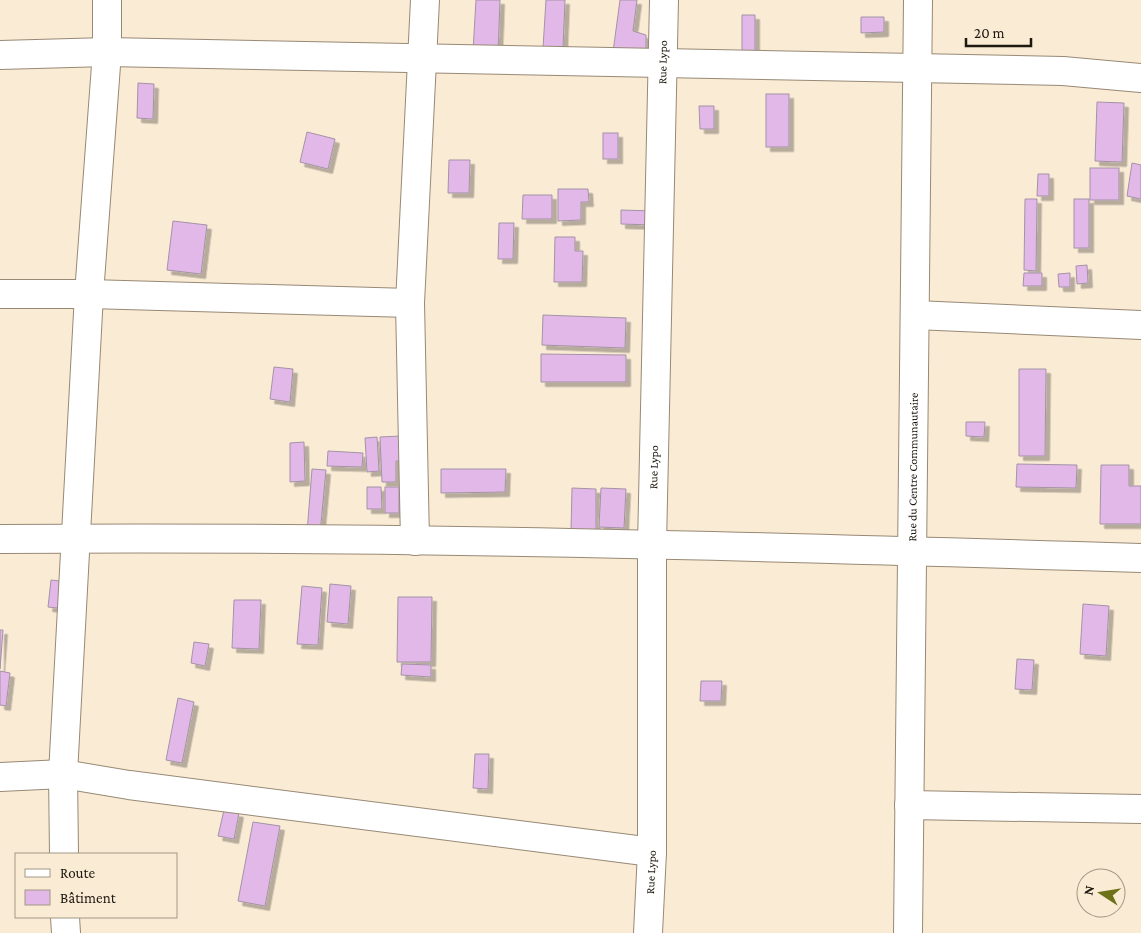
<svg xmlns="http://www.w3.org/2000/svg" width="1141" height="933" viewBox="0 0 1141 933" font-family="'Crimson Pro',serif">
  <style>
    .building { fill: #e2b8e8; stroke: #a393a5; filter: url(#shadow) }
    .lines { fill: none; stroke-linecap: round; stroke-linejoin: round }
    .minor-casing { stroke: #978975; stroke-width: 30 }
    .minor { stroke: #fff; stroke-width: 28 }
    .labels { text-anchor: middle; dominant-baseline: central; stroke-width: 4; stroke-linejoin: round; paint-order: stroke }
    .street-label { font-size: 12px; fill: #1d1810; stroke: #faebd5 }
  </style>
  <defs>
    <filter id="shadow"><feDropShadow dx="4.5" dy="4.5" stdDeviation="0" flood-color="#0004"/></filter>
  </defs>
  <rect width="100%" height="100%" fill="#faebd5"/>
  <g class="building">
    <path d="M476 0H500L498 52 473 51Z"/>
    <path d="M546 0H565L563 48H543Z"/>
    <path d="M620 0H637L633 31 646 35V49L613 52Z"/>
    <path d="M742 15H755V65L742 66Z"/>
    <path d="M861 17H884V32L861 33Z"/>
    <path d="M138 83 154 84 153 119 137 118Z"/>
    <rect x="766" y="94" width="23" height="53"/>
    <path d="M1097 102 1124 103 1122 162 1095 161Z"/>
    <path d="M699 106H714V129H700Z"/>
    <path d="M307 132 335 139 328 169 300 162Z"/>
    <rect x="603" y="133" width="15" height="26"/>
    <path d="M449 160H470L469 193H448Z"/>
    <path d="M1132 163 1141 165V199L1127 196Z"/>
    <rect x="1090" y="168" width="29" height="32"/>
    <path d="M1038 174H1049V196H1037Z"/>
    <path d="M558 189H588L589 202H581V220L558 221Z"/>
    <path d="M523 195H552V219H522Z"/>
    <path d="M1025 199H1037L1036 271 1024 270Z"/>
    <rect x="1074" y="199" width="15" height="49"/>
    <path d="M621 210 654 211V225L621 224Z"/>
    <path d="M173 221 207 225 201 274 167 270Z"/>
    <path d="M499 223H514L513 259H498Z"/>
    <path d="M555 237H575V251H583L582 282H554Z"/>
    <path d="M1087 265 1088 283 1077 284 1076 266Z"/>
    <path d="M1024 273H1042V286H1023Z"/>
    <path d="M1070 273V287H1059L1058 274Z"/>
    <path d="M543 315 626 318 625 348 542 345Z"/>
    <path d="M541 354 626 355V382H541Z"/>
    <path d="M274 367 293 369 290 402 270 399Z"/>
    <path d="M1019 369H1046L1045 456H1019Z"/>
    <path d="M966 422H985L984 437 966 436Z"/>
    <path d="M401 436V461H396V482H382L380 437Z"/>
    <path d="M377 437 379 471 367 472 365 438Z"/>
    <path d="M304 442 305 481 290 482V443Z"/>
    <path d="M328 451 363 453 362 467 327 466Z"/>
    <path d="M1017 464 1077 465 1076 488 1016 487Z"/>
    <path d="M1101 465H1129V486H1141V524H1100Z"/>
    <path d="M312 469 326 470 320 534 307 533Z"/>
    <path d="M441 469H506L505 492 441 493Z"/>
    <path d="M367 487H381L382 509H367Z"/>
    <rect x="385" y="487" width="14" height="26"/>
    <path d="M572 488 596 489V531H571Z"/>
    <path d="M601 488 626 489 624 528 599 527Z"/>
    <path d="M51 580 69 582 66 609 48 607Z"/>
    <path d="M330 584 351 586 348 624 327 622Z"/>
    <path d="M302 586 322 588 318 645 297 644Z"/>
    <path d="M398 597H432L431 662H397Z"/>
    <path d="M234 600H261L259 649 232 648Z"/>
    <path d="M1083 604 1109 606 1106 656 1080 654Z"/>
    <path d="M0 630H3L0 669Z"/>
    <path d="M194 642 209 644 205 666 191 663Z"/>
    <path d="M1017 659 1034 660 1032 690 1015 689Z"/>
    <path d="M402 664 431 665V677L401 675Z"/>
    <path d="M0 671 10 673 6 706 0 705Z"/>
    <path d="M701 681H722L721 701H700Z"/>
    <path d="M178 698 194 702 182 763 166 760Z"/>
    <path d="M475 754H489L488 789 473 788Z"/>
    <path d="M224 810 239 813 234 839 218 836Z"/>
    <path d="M253 822 280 826 265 906 238 901Z"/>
  </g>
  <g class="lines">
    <g class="minor-casing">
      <g id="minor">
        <path d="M0 55 107 52 1063 71 1141 78"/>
        <path d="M0 294H89L410 303"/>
        <path d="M915 315 1141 325"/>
        <path d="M0 539C380 536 761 546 1141 558"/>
        <path d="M415 541 410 303 425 0"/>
        <path d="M0 777 63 774 129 785 652 852"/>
        <path d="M909 805 1141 809"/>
        <path d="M64 854 63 774 89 294 107 52V0"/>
        <path d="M65 917 66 933"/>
        <path id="s1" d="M648 933 652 852V545L664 0"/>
        <path id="s2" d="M908 933 918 0"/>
      </g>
    </g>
    <use href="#minor" class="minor"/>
  </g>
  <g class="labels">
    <g class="street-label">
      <text stroke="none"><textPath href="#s1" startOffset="871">Rue Lypo</textPath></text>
      <text stroke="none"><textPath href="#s1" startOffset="466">Rue Lypo</textPath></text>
      <text stroke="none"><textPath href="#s2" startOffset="466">Rue du Centre Communautaire</textPath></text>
      <text stroke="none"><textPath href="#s1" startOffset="61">Rue Lypo</textPath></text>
    </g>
  </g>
  <rect x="15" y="853" width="162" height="65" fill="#faebd5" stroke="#a29786"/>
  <rect x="25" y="869" width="25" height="8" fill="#ffffff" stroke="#a29786"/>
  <text x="60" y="878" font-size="15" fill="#1d1810">Route</text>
  <rect x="25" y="890" width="25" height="15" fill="#e2b8e8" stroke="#a29786"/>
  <text x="60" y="903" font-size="15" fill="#1d1810">Bâtiment</text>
  <g transform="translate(1101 893) rotate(282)"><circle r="24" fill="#faebd5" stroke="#a29786"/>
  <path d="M0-4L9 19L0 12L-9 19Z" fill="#6d7219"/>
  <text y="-8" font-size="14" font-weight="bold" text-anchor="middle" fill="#1d1810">N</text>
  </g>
  <path d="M966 38v8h65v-8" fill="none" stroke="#1d1810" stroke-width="2.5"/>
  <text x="974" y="38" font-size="15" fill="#1d1810" stroke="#faebd5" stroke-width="4" paint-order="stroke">20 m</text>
</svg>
